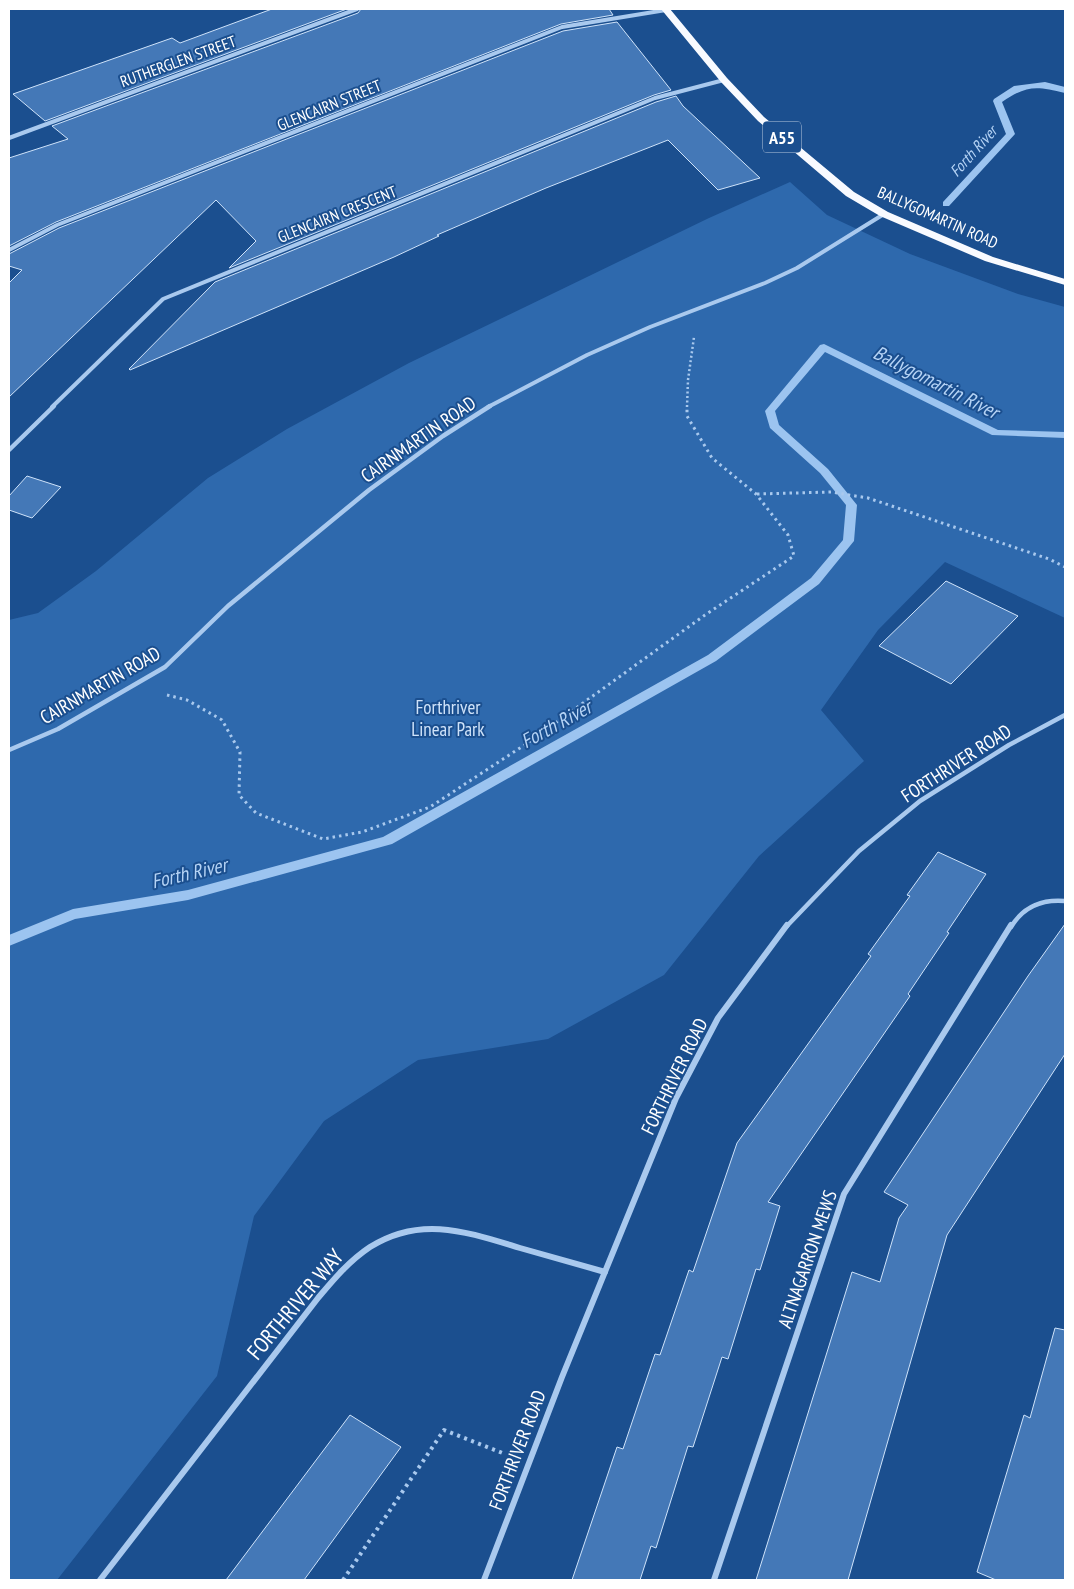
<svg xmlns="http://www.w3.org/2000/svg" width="1074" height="1589" viewBox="0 0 1074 1589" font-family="'PT Sans Narrow',sans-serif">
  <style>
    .green { fill: #2e69ad }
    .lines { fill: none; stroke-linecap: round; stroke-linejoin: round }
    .stream { fill: #9cc4f0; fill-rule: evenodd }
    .building { fill: #4478b7; stroke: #cfe3fa }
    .path-far2 { stroke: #a9c9ee; stroke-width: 2.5; stroke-dasharray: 2 2.5; stroke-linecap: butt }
    .path-far1 { stroke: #a9c9ee; stroke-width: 3; stroke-dasharray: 2.5 4; stroke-linecap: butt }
    .path { stroke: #a9c9ee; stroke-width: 4; stroke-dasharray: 3 4.5; stroke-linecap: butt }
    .minor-far2 { stroke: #a9c9ee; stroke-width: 4 }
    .minor-far1 { stroke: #a9c9ee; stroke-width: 4.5 }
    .minor { stroke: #a9c9ee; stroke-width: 6 }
    .trunk { fill: #f8faff; fill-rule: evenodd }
    .labels { text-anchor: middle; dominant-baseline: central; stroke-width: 4; stroke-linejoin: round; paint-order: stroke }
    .far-street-label { font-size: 16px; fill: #fff; stroke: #1b4f8f }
    .far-water-label { font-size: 16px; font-style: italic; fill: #b5d3f5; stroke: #1b4f8f }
    .shield { fill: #1b4f8f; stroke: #bbcadd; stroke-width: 1 }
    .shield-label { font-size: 18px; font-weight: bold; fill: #fff }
    .street-label { font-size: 19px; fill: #fff; stroke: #1b4f8f }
    .park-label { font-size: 19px; fill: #cfe3fa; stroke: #1b4f8f }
    .water-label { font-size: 20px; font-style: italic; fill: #b5d3f5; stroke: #1b4f8f }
    .near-street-label { font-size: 22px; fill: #fff; stroke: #1b4f8f }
  </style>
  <rect width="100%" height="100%" fill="#1b4f8f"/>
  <path class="green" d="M790 182 827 215 910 254 1018 294 1065 307V618L945 562 878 630 821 710 864 761 759 856 664 975 548 1039 418 1060 324 1121 254 1216 217 1376 57 1580H9V620L38 613 96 571 208 478 287 429 409 363 709 218Z"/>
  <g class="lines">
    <g class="stream">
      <path d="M1045 82 1065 87V93C1036 86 1027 85 1002 102L1015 134 949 206H943V202L1006 134 993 101 994 99 1014 86Z"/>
      <path d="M824 344 998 430 1065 432V438L992 435 825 352 775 411 779 425 828 469 857 505 854 541 819 584 716 661 392 844 188 900 75 919 9 946V935L73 909 188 890 383 837 708 655 811 578 843 540 846 505 820 473 770 428 765 411 820 345Z"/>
    </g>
  </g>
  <g class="building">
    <path d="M272 9H347L45 121 13 94 172 38 180 43Z"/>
    <path d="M361 9H609L613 15 561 24 56 222 9 246V158L68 139 52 126 358 13Z"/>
    <path d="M617 22 671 90 654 95 229 268 256 241 216 200 9 397V283L22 270 9 266V254L59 228 563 31Z"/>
    <path d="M676 96 683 106 760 178 718 190 668 140 546 188 437 235 439 236 394 257 130 370 129 369 215 282 656 102Z"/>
    <path d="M27 476 61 487 32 518 9 510V496Z"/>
    <path d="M946 581 1018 616 951 684 879 646Z"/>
    <path d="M938 852 986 874 947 932 949 933 908 994 910 996 768 1202 780 1206 760 1270 756 1269 728 1359 722 1357 693 1447 688 1446 656 1548 651 1546 640 1580H572L617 1447 623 1449 655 1354 660 1355 689 1270 693 1272 737 1143 871 956 868 954 910 896 907 895Z"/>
    <path d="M1065 924V1054L947 1235 848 1580H756L852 1272 880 1282 899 1218 908 1205 884 1192 1028 976Z"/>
    <path d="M1055 1328 1065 1330V1580H996L977 1572 1024 1415 1030 1418Z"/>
    <path d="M350 1415 401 1447 304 1580H226Z"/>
  </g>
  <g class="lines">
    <path class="path-far2" d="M687 407 688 380 694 337"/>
    <g class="path-far1">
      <path d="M757 494 831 492 868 498 1049 559 1065 567"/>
      <path d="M167 695 187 700 222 720 240 752 239 795 256 813 323 839 362 832 430 807 529 742 705 615 794 556 788 535 756 494 712 458 687 416V406"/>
    </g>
    <path class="path" d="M343 1580 444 1430 505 1454"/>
    <g class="minor-far2">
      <path d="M9 138 357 9"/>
      <path d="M9 250 57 225 562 27 666 10"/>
      <path d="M52 407 163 299 655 98 724 80"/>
      <path d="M488 407 587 355 650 327 765 283 797 268 884 214"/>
    </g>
    <g class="minor-far1">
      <path d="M9 450 54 406"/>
      <path d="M9 750 58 729 165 667 228 606 369 490 443 436 490 406"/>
      <path d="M786 927 859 851 920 801 1009 745 1065 715"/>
      <path d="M1011 927C1023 907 1042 899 1065 901"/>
    </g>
    <g class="minor">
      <path d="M100 1580 318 1298C334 1279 349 1261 370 1247 421 1215 467 1232 520 1248 549 1256 577 1264 605 1272"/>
      <path d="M484 1580 562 1377 676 1098 718 1018 787 925"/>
      <path d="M714 1580 844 1194 1011 925"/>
    </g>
    <path class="trunk" d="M661 9H670L727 78 764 117 854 192 888 212 993 257 1065 279V285L985 261 880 216 846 196 758 121 721 82Z"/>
  </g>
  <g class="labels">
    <g class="far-street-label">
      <text transform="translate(178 61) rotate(-20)">RUTHERGLEN STREET</text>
      <text transform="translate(329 105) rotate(-22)">GLENCAIRN STREET</text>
      <text transform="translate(337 214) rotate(-22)">GLENCAIRN CRESCENT</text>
      <text transform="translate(938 217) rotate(24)">BALLYGOMARTIN ROAD</text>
    </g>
    <g class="far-water-label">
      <text transform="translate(973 151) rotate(-48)">Forth River</text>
    </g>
    <rect class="shield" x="763" y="121.5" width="38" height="31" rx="4"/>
    <g class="shield-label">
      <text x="782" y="137">A55</text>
    </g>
    <g class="street-label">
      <text transform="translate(418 439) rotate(-35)">CAIRNMARTIN ROAD</text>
      <text transform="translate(100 685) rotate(-30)">CAIRNMARTIN ROAD</text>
      <text transform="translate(956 763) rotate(-33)">FORTHRIVER ROAD</text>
      <text transform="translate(674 1076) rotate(-64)">FORTHRIVER ROAD</text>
      <text transform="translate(807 1259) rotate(-71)">ALTNAGARRON MEWS</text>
      <text transform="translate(517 1450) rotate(-69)">FORTHRIVER ROAD</text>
    </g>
    <g class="park-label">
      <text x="448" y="707">Forthriver<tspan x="448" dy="22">Linear Park</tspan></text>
    </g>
    <g class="water-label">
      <text transform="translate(936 382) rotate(27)">Ballygomartin River</text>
      <text transform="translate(556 724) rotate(-29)">Forth River</text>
      <text transform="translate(189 873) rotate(-13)">Forth River</text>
    </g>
    <g class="near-street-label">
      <text transform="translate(295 1304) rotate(-50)">FORTHRIVER WAY</text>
    </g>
  </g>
  <rect width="1074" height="1589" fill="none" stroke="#ffffff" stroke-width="20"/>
</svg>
